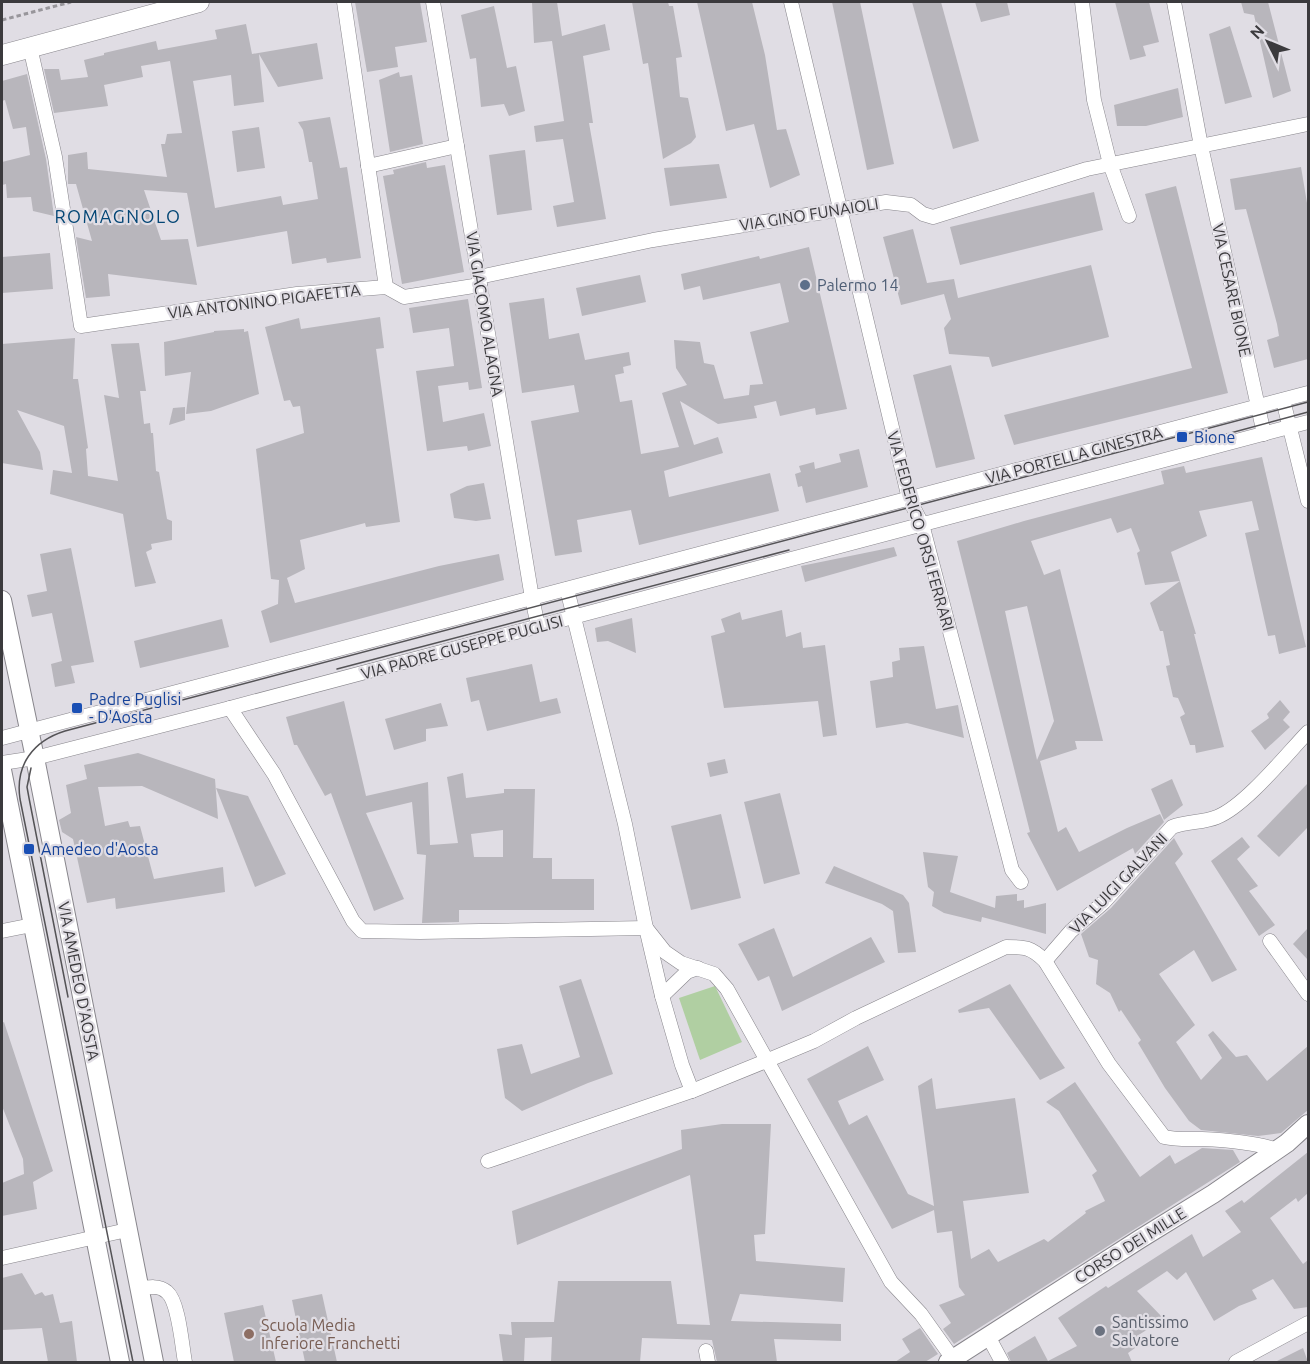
<svg xmlns="http://www.w3.org/2000/svg" width="1310" height="1364" viewBox="0 0 1310 1364" font-family="Ubuntu,sans-serif">
  <style>
    .green { fill: #b0cfa2 }
    .building { fill: #b8b6bc; fill-rule: evenodd }
    .lines { fill: none; stroke-linecap: round; stroke-linejoin: round }
    .minor-casing { stroke: #88868c; stroke-width: 15 }
    .tertiary-casing { stroke: #88868c; stroke-width: 20 }
    .secondary-casing { stroke: #88868c; stroke-width: 21 }
    .path { stroke: #98969b; stroke-width: 3; stroke-dasharray: 4.5 3; stroke-linecap: butt }
    .minor { stroke: #fff; stroke-width: 14 }
    .tertiary { stroke: #fff; stroke-width: 18 }
    .secondary { stroke: #fff; stroke-width: 20 }
    .tram { stroke: #545356; stroke-width: 1.5 }
    .service-dot { fill: #5c6f8a; stroke: #e0dde4; stroke-width: 2 }
    .transit-dot { fill: #1a4fb4; stroke: #e0dde4; stroke-width: 2 }
    .worship-dot { fill: #6b7280; stroke: #e0dde4; stroke-width: 2 }
    .education-dot { fill: #8d6e63; stroke: #e0dde4; stroke-width: 2 }
    .labels { text-anchor: middle; dominant-baseline: central; stroke-width: 4.5; stroke-linejoin: round; paint-order: stroke }
    .street-label { font-size: 16px; fill: #3b3a3d; stroke: #e0dde4 }
    .service-label { font-size: 16px; fill: #4e5e75; stroke: #e0dde4; text-anchor: start }
    .transit-label { font-size: 16px; fill: #164399; stroke: #e0dde4; text-anchor: start }
    .worship-label { font-size: 16px; fill: #5b616d; stroke: #e0dde4; text-anchor: start }
    .education-label { font-size: 16px; fill: #785e54; stroke: #e0dde4; text-anchor: start }
    .neighbourhood-label { font-size: 18px; letter-spacing: 1.5px; fill: #034675; stroke: #e0dde4 }
  </style>
  <rect width="100%" height="100%" fill="#e0dde4"/>
  <path class="green" d="M715 986 742 1042 700 1060 679 998Z"/>
  <g class="building">
    <path d="M355 2H420L427 42 395 47 398 67 367 72Z"/>
    <path d="M532 2H557L562 36 605 24 610 50 583 56 593 123H589L606 219 557 227 553 206 574 202 563 139 536 142 534 126 564 121 552 41 534 43Z"/>
    <path d="M632 2H668L669 6H673L682 57 676 58 680 97 688 98 696 137 691 143 663 159 648 63 643 64Z"/>
    <path d="M697 2H752L765 55 777 130 786 129 800 175 770 188 754 124 726 131Z"/>
    <path d="M832 2H860L894 164 867 170Z"/>
    <path d="M912 2H941L979 141 953 149Z"/>
    <path d="M975 2H1007L1010 15 981 22Z"/>
    <path d="M1115 2H1149L1159 42 1143 46 1146 56 1130 60Z"/>
    <path d="M1241 2H1268L1291 91 1273 98 1254 15 1244 13Z"/>
    <path d="M494 6 507 68 516 66 525 111 509 116 504 104 481 107 476 58 470 59 461 15Z"/>
    <path d="M246 24 252 54 317 43 323 79 278 87 259 54 264 102 234 106 231 75 193 81 215 208 281 196 283 205 318 199 312 162H309L303 130 298 122 330 117 340 168 347 167 361 258 327 263 326 258 292 264 287 231 197 247 187 193 144 190 161 240 188 239 197 285 108 274 110 296 86 298 76 237 92 241 76 184H68V155L87 152 88 169 167 177 161 144H165L167 134 182 133 170 61 141 66 143 77 104 85 108 106 54 113 44 69H59L61 80 88 77 84 60 104 55V53L156 41 158 50 217 39 215 30Z"/>
    <path d="M1230 26 1252 97 1225 104 1209 34Z"/>
    <path d="M399 72 400 77 412 75 423 144 390 152 379 80Z"/>
    <path d="M27 74 46 159 54 216 33 211 31 197 7 198 6 184 2 185V162L30 155 26 127 13 129 5 100 2 101V81Z"/>
    <path d="M1178 88 1183 117 1146 126H1117L1114 105Z"/>
    <path d="M259 127 265 168 237 172 232 131Z"/>
    <path d="M525 150 532 210 497 215 489 155Z"/>
    <path d="M426 162 427 168 445 165 464 272 402 284 383 176 394 174 393 170Z"/>
    <path d="M719 164 727 198 670 206 664 168Z"/>
    <path d="M1301 167 1308 209V359L1274 368 1267 340 1279 336 1277 324 1246 209 1235 210 1230 179Z"/>
    <path d="M1176 186 1228 393 1014 445 1004 415 1192 368 1145 194Z"/>
    <path d="M1094 192 1103 230 960 265 950 227Z"/>
    <path d="M913 229 927 283 954 279 958 298 1091 265 1109 337 992 367 989 357 949 354 944 328 951 319 944 294 901 305 883 237Z"/>
    <path d="M809 247 847 409 816 415 815 408 780 416 776 401 754 406 757 418 718 424 680 401 694 445 718 437 723 453 664 471 669 497 770 473 779 511 639 545 631 510 577 520 582 552 555 556 531 421 579 412 574 385 522 393 509 303 544 298 549 339 579 333 585 360 629 352 631 365 623 367 624 373 615 375 620 402 632 400 641 454 679 447 662 393 687 385 676 368 674 340 700 342 704 363 714 365 724 399 749 395 750 385 763 384 750 332 789 322 780 283 703 300 700 286 684 290 681 274 759 256 760 259Z"/>
    <path d="M50 253 53 289 2 293V257Z"/>
    <path d="M640 275 646 302 582 316 576 288Z"/>
    <path d="M468 299 482 388 469 390 468 382 438 386 443 422 484 413 491 446 468 451 467 446 427 451 416 371 454 366 449 328 413 333 409 308Z"/>
    <path d="M380 317 384 348 376 349 400 522 366 527 365 523 300 540 305 569 287 578 295 603 439 566 499 554 504 580 270 643 261 611 278 604 279 580 271 579 256 449 304 433 300 406 293 407 290 400 284 401 265 327 299 318 301 329Z"/>
    <path d="M244 329V332L248 331 259 394 211 411 186 414 191 372 165 376 164 342 214 332V331Z"/>
    <path d="M75 338 73 379H78L88 448 86 449 88 476 118 481 104 395 119 398 111 344 139 343 146 391H140L144 424 150 423 151 433H153L156 471 159 472 167 519 172 521V540L151 544 152 549 146 552 156 583 135 587 123 514 50 494 53 470 72 473 64 426 17 410 40 452 43 470 2 463V344Z"/>
    <path d="M951 365 975 459 936 468 913 375Z"/>
    <path d="M185 407V420L169 425 173 408Z"/>
    <path d="M859 449 868 487 806 503 802 486 798 487 795 474 801 472 799 466 814 462 815 469 841 462 839 454Z"/>
    <path d="M1262 457 1306 647 1279 654 1275 635 1268 636 1245 533 1259 530 1252 501 1199 511 1207 536 1171 552 1180 581 1145 585 1137 553 1140 551 1131 528 1117 533 1111 518 1031 541 1044 575 1060 569 1103 741H1075L1077 749 1040 761 1058 832 1066 827 1079 852 1127 828 1160 814 1164 822 1135 854 1133 848 1057 891 1027 833 1030 832 957 541 1024 521 1164 484 1161 471 1184 466 1186 473ZM1027 606 1054 721 1037 760 1005 611Z"/>
    <path d="M484 483 491 519 476 521 454 518 450 494 467 486Z"/>
    <path d="M894 547 897 556 805 582 801 566Z"/>
    <path d="M71 548 94 662 71 666 75 683 55 687 51 664 62 661 52 613 32 617 27 595 47 591 40 554Z"/>
    <path d="M1180 581 1196 634H1194L1224 747 1196 753 1195 745H1190L1180 717 1185 714 1178 698 1173 697 1166 666 1170 665 1163 631H1160L1150 603Z"/>
    <path d="M782 610 786 637 801 632 803 648 825 645 837 735 823 737 818 701 724 708 711 636 725 632 721 619 740 612 742 620Z"/>
    <path d="M632 618 636 653 608 641 597 642 595 628Z"/>
    <path d="M222 619 229 647 140 668 134 641Z"/>
    <path d="M924 646 936 709 958 705 964 738 907 723 876 728 870 681 893 677 892 662 900 660 899 648Z"/>
    <path d="M532 664 540 702 557 698 561 713 487 731 479 700 471 702 466 678Z"/>
    <path d="M1280 700 1290 712 1283 720 1290 727 1265 750 1251 731 1269 718 1267 714Z"/>
    <path d="M344 701 366 796 428 782 430 845 458 843 447 777 463 773 466 798 504 793V789H535L533 858H552V879H594V910H459V922L422 923 426 855 417 854 412 802 366 813 404 899 374 911 331 793 325 796 297 745H294L286 717ZM503 830V857H474L471 834Z"/>
    <path d="M441 703 448 726 426 729V741L394 750 385 719Z"/>
    <path d="M138 753 215 779 218 819 142 786 98 787 105 826 128 821 130 827 140 826 154 879 223 867 225 892 116 909 115 898 87 903 73 839 62 832 59 820 71 813 66 785 87 779 84 765Z"/>
    <path d="M725 759 728 773 710 777 707 763Z"/>
    <path d="M1172 779 1183 805 1164 820 1151 789Z"/>
    <path d="M1308 783V827L1279 857 1257 836Z"/>
    <path d="M216 788 248 796 286 874 255 887Z"/>
    <path d="M780 793 800 874 764 884 744 802Z"/>
    <path d="M721 814 741 898 691 910 671 826Z"/>
    <path d="M1242 837 1250 847 1237 859 1258 886 1249 891 1275 925 1259 936 1211 861Z"/>
    <path d="M1174 838 1183 854 1175 863 1237 970 1212 982 1194 950 1159 974 1195 1025 1176 1042 1201 1080 1222 1058 1208 1035 1213 1031 1236 1057 1247 1055 1267 1081 1308 1046V1110L1281 1133 1258 1136 1201 1130 1189 1121 1165 1088 1138 1043 1141 1040 1121 1010 1119 1012 1110 993 1096 984 1098 960 1089 957 1081 934 1111 908Z"/>
    <path d="M923 852 958 856 950 892 995 908 996 896 1017 894V901L1024 900V908L1046 903V934L982 917 981 922 944 913 932 906 934 892 928 887Z"/>
    <path d="M834 866 903 895 909 903 916 952 898 953 893 911 882 904 825 883Z"/>
    <path d="M774 928 793 977 871 937 885 962 782 1011 769 976 758 981 738 944Z"/>
    <path d="M1308 928V960L1293 944Z"/>
    <path d="M581 979 613 1074 588 1083 522 1111 505 1098 497 1049 522 1044 531 1074 580 1057 559 986Z"/>
    <path d="M1010 984 1056 1055 1065 1068 1040 1080 989 1008 959 1013 958 1010Z"/>
    <path d="M4 1022 53 1171 33 1182 37 1209 2 1216V1183L24 1174 23 1159 2 1106V1023Z"/>
    <path d="M868 1046 884 1080 838 1101 849 1125 867 1115 908 1194 934 1206 918 1086 932 1078 936 1109 1015 1098 1029 1193 963 1201 971 1259 989 1249 998 1262 1044 1239 1048 1242 1086 1213 1085 1211 1105 1201 1092 1175 1097 1171 1059 1111 1046 1102 1075 1082 1140 1177 1170 1155 1175 1164 1202 1148 1233 1150 1240 1162 954 1344 943 1329 951 1323 939 1305 965 1295 959 1287 952 1231 937 1233 934 1210 892 1229 807 1079Z"/>
    <path d="M722 1124H771L765 1234 754 1235 756 1261 845 1268 843 1302 740 1294 731 1321 841 1324V1341L774 1339 777 1362H717L712 1340 642 1338 640 1362H551L552 1337 525 1338 524 1362H503L499 1334 512 1335 511 1322H554L558 1281H671L677 1324 710 1325 690 1175 517 1245 512 1211 682 1149 681 1130Z"/>
    <path d="M1308 1152V1193L1298 1202 1296 1198 1270 1218 1303 1264 1308 1260V1307L1294 1309 1273 1279 1252 1290 1257 1299 1239 1306 1214 1321 1186 1272 1177 1280 1167 1271 1137 1291 1164 1319 1137 1336 1142 1343 1128 1353 1132 1362H1011L1007 1353 1035 1336 1048 1361 1077 1346 1058 1318 1106 1286 1108 1288 1192 1234 1203 1257 1241 1232 1225 1211 1242 1200 1244 1203Z"/>
    <path d="M22 1273 35 1295 42 1292 45 1296 53 1294 60 1323 72 1321 77 1362H48L42 1328 2 1330V1278Z"/>
    <path d="M322 1294 337 1362H305L292 1300Z"/>
    <path d="M263 1305 276 1362H234L224 1313Z"/>
    <path d="M920 1328 938 1354 925 1362H895L910 1352 902 1339Z"/>
    <path d="M1303 1348 1308 1362H1275Z"/>
  </g>
  <g class="lines">
    <g class="minor-casing">
      <g id="minor">
        <path d="M344 2 386 287"/>
        <path d="M433 2 532 598 538 626"/>
        <path d="M791 2 909 499 922 524 1012 870 1021 882"/>
        <path d="M1082 2 1094 100 1110 164 1129 216"/>
        <path d="M1174 2 1201 146 1264 434"/>
        <path d="M30 47 55 157 81 326 297 294 386 287 404 297 480 285"/>
        <path d="M368 166 457 146"/>
        <path d="M479 277 653 240 886 202 911 205 923 214 933 217 1087 169 1308 124"/>
        <path d="M1283 400 1308 501"/>
        <path d="M567 589 625 824 646 928 662 996 682 1065 692 1091"/>
        <path d="M230 708 274 774 353 921 362 931 420 932 646 928"/>
        <path d="M2 738 1308 393"/>
        <path d="M2 763 35 758 230 708 1308 422"/>
        <path d="M646 928 665 952 681 963 714 974 727 989 891 1282 921 1314 953 1359"/>
        <path d="M2 931 32 925"/>
        <path d="M1270 941 1308 994"/>
        <path d="M1045 961 1071 931 1104 902 1172 827C1187 821 1203 823 1217 817 1245 806 1286 755 1308 732"/>
        <path d="M662 996 687 972 698 968"/>
        <path d="M488 1161 692 1091 766 1061 814 1041 856 1018 1006 947C1025 947 1031 947 1045 961L1109 1064 1164 1137C1178 1140 1189 1139 1202 1139 1226 1140 1254 1142 1277 1150"/>
        <path d="M2 1258 127 1230"/>
        <path d="M139 1289C149 1287 159 1285 167 1292 179 1302 182 1347 185 1362"/>
        <path d="M988 1336 1002 1362"/>
        <path d="M706 1351 708 1362"/>
        <path d="M1236 1362 1308 1323"/>
      </g>
    </g>
    <g class="tertiary-casing">
      <g id="tertiary">
        <path d="M2 600 35 758 154 1362"/>
        <path d="M2 770 120 1362"/>
        <path d="M948 1362 1140 1239 1213 1194 1287 1143 1308 1124"/>
      </g>
    </g>
    <g class="secondary-casing">
      <path id="secondary" d="M2 55 199 2"/>
    </g>
    <path class="path" d="M2 20 71 2"/>
    <use href="#minor" class="minor"/>
    <use href="#tertiary" class="tertiary"/>
    <use href="#secondary" class="secondary"/>
    <g class="tram">
      <path d="M1201 441 1308 412"/>
      <path d="M337 669 789 550"/>
      <path d="M31 768 27 787 29 798 68 997"/>
      <path d="M133 1362 20 799C15 765 33 741 65 731L1308 402"/>
    </g>
  </g>
  <circle class="service-dot" cx="805" cy="285" r="6"/>
  <g class="transit-dot">
    <rect x="1176" y="431" width="12" height="12" rx="3"/>
    <rect x="71" y="702" width="12" height="12" rx="3"/>
    <rect x="23" y="843" width="12" height="12" rx="3"/>
  </g>
  <circle class="worship-dot" cx="1100" cy="1331" r="6"/>
  <circle class="education-dot" cx="249" cy="1334" r="6"/>
  <g class="labels">
    <g class="street-label">
      <text transform="translate(809 214) rotate(-9)">VIA GINO FUNAIOLI</text>
      <text transform="translate(1232 290) rotate(78)">VIA CESARE BIONE</text>
      <text transform="translate(264 301) rotate(-7)">VIA ANTONINO PIGAFETTA</text>
      <text transform="translate(485 314) rotate(81)">VIA GIACOMO ALAGNA</text>
      <text transform="translate(1074 455) rotate(-15)">VIA PORTELLA GINESTRA</text>
      <text transform="translate(921 531) rotate(74)">VIA FEDERICO ORSI FERRARI</text>
      <text transform="translate(462 647) rotate(-15)">VIA PADRE GUSEPPE PUGLISI</text>
      <text transform="translate(1118 883) rotate(-46)">VIA LUIGI GALVANI</text>
      <text transform="translate(79 981) rotate(79)">VIA AMEDEO D'AOSTA</text>
      <text transform="translate(1130 1245) rotate(-32)">CORSO DEI MILLE</text>
    </g>
    <g class="service-label">
      <text x="817" y="285">Palermo 14</text>
    </g>
    <g class="transit-label">
      <text x="1194" y="437">Bione</text>
      <text x="89" y="699">Padre Puglisi<tspan x="89" dy="18">- D'Aosta</tspan></text>
      <text x="41" y="849">Amedeo d'Aosta</text>
    </g>
    <g class="worship-label">
      <text x="1112" y="1322">Santissimo<tspan x="1112" dy="18">Salvatore</tspan></text>
    </g>
    <g class="education-label">
      <text x="261" y="1325">Scuola Media<tspan x="261" dy="18">Inferiore Franchetti</tspan></text>
    </g>
    <g class="neighbourhood-label">
      <text x="118" y="216">ROMAGNOLO</text>
    </g>
  </g>
  <rect width="1310" height="1364" fill="none" stroke="#3b3a3d" stroke-width="6"/>
  <g transform="translate(1268 42) rotate(313)" stroke="#e0dde4" stroke-width="4.5" paint-order="stroke">
  <path d="M0-4.5L10 22L0 15L-10 22Z" fill="#3b3a3d"/>
  <text y="-9" font-size="16" font-weight="bold" text-anchor="middle" fill="#3b3a3d">N</text>
  </g>
</svg>
